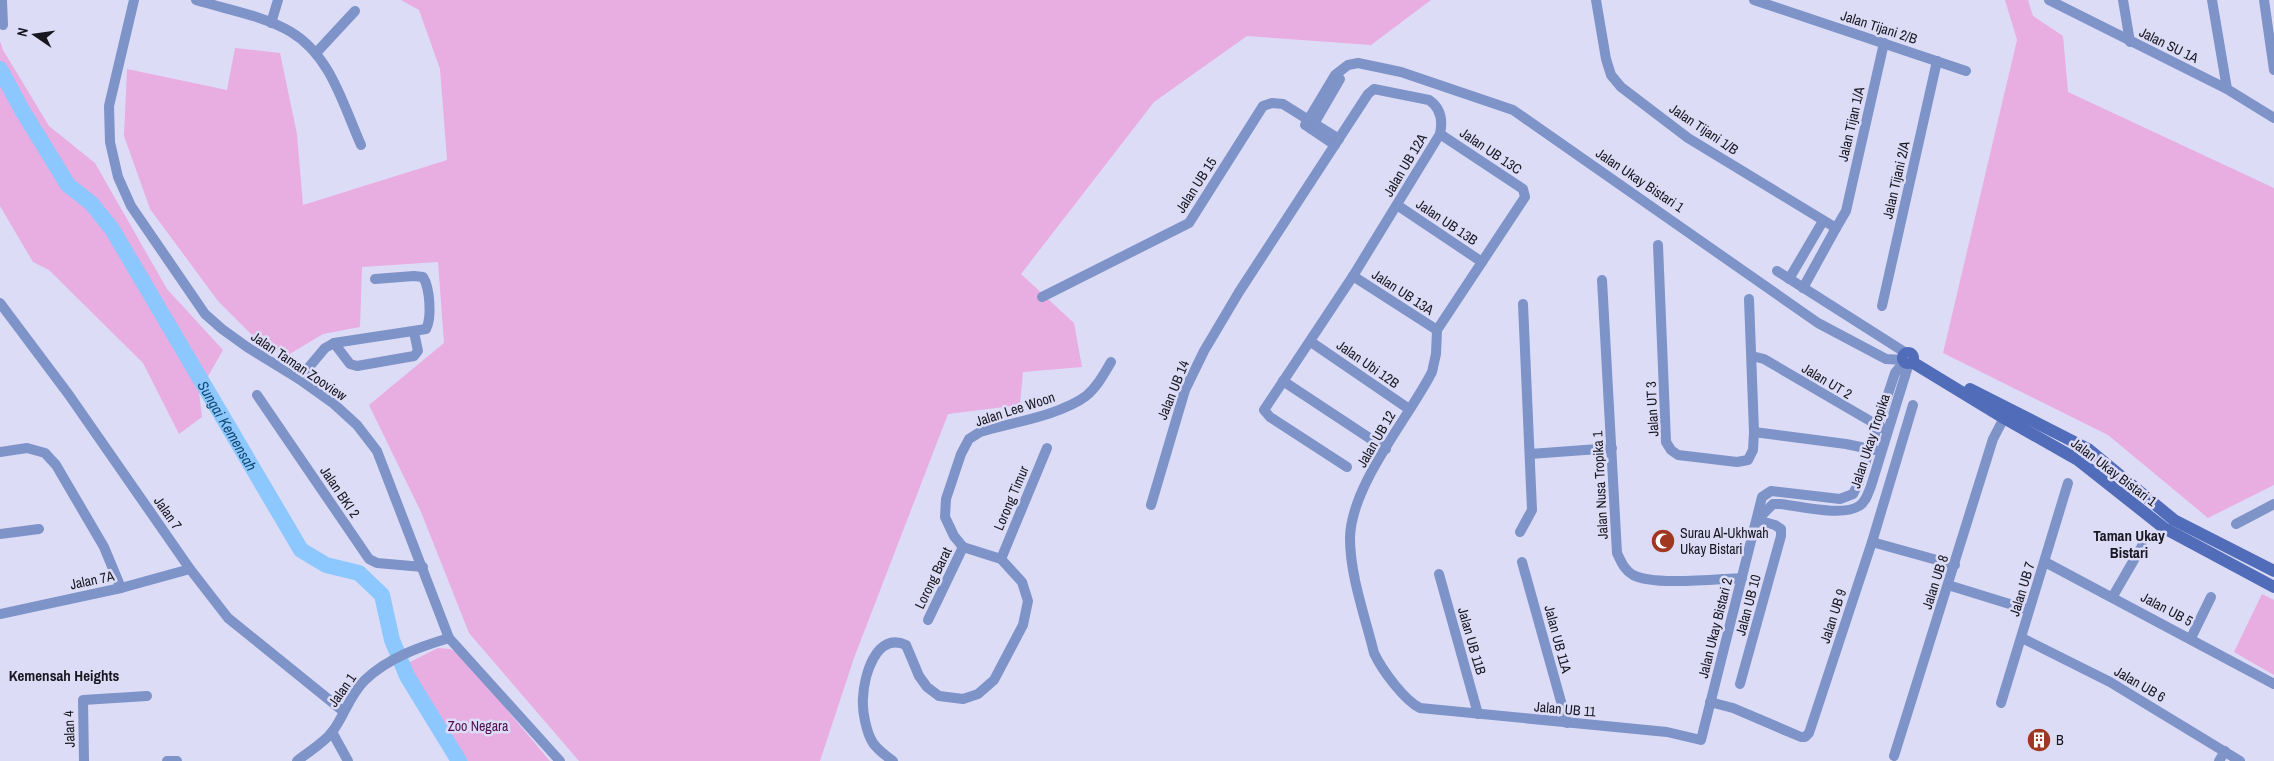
<svg xmlns="http://www.w3.org/2000/svg" width="2274" height="761" viewBox="0 0 2274 761" font-family="'Archivo Narrow',sans-serif">
  <style>
    .green { fill: #e8ade1 }
    .lines { fill: none; stroke-linecap: round; stroke-linejoin: round }
    .river { stroke: #8cc8fe; stroke-width: 16 }
    .street { stroke: #7e93c8; stroke-width: 10 }
    .secondary { stroke: #516cb9; stroke-width: 12 }
    .labels { text-anchor: middle; dominant-baseline: central; stroke-width: 5; stroke-linejoin: round; paint-order: stroke }
    .street-label { font-size: 14px; fill: #181720; stroke: #dddcf7 }
    .poi-label { font-size: 14px; fill: #181720; stroke: #dddcf7; text-anchor: start }
    .park-label { font-size: 14px; fill: #510f4d; stroke: #dddcf7 }
    .water-label { font-size: 15px; font-style: italic; fill: #114a74; stroke: #dddcf7 }
    .neighbourhood-label { font-size: 15px; font-weight: bold; fill: #181720; stroke: #dddcf7 }
  </style>
  <rect width="100%" height="100%" fill="#dddcf7"/>
  <g class="green">
    <path d="M401 0H1431L1371 45 1247 36 1154 102 1021 274 1074 323 1082 367 1023 372 1020 405 948 414 854 658 820 761H579L469 633 421 512 369 405 444 343 438 262 362 267 360 327 323 334 288 355 261 344 218 301 150 209 124 136 127 69 227 90 235 48 280 53 297 134 303 205 447 160 440 69 419 10Z"/>
    <path d="M2005 0H2028L2033 16 2063 36 2068 92 2274 188V485L2208 518 2108 435 1943 353 2017 40Z"/>
    <path d="M0 41 3 50 49 126 95 163 167 289 223 350 199 392 202 417 179 434 143 363 49 270 33 262 0 206Z"/>
    <path d="M2262 594 2274 600V675L2234 652Z"/>
    <path d="M438 648 450 649 459 653 550 761H464L426 711 400 667Z"/>
  </g>
  <g class="lines">
    <path class="river" id="s1" d="M0 69 22 110 68 185 91 203 112 229 301 550 326 565 359 573 382 595 392 640 407 676 459 761"/>
    <g class="street">
      <path d="M2 0 3 25"/>
      <path d="M134 0 109 106 110 142 118 177 131 206 205 314 222 329 247 347 299 379 334 404 357 425 377 451 449 638 560 761"/>
      <path d="M196 0C225 9 265 16 291 32 331 56 343 105 361 145"/>
      <path d="M1596 0 1606 59 1611 75 1621 87 1688 138 1836 228 1846 211 1884 43"/>
      <path d="M1754 0 1966 71"/>
      <path d="M2049 0 2227 89 2274 118"/>
      <path d="M2123 0 2130 42"/>
      <path d="M2212 0 2227 89"/>
      <path d="M2264 0 2274 70"/>
      <path d="M271 23 278 0"/>
      <path d="M316 53 355 11"/>
      <path d="M1305 125 1335 75 1348 65 1358 63 1401 72 1513 110 1818 323 1886 359 1903 360"/>
      <path d="M1307 126 1335 145"/>
      <path d="M1311 129 1340 79"/>
      <path d="M1440 134 1523 189 1525 197 1437 330 1436 354 1432 372C1408 419 1351 485 1350 538 1350 576 1365 616 1374 653 1382 670 1404 700 1420 708L1667 732 1701 740 1762 497 1771 491 1840 499 1853 494 1859 482 1895 373 1904 362"/>
      <path d="M1397 205 1482 262"/>
      <path d="M1658 245 1666 442 1671 450 1678 455 1737 462 1748 460 1753 450 1754 432 1749 299"/>
      <path d="M1777 271 1906 353"/>
      <path d="M1353 276 1437 330"/>
      <path d="M1789 279 1823 221"/>
      <path d="M1602 280 1617 553C1621 561 1624 570 1633 575 1654 586 1716 579 1742 578"/>
      <path d="M1803 288 1836 228"/>
      <path d="M1042 297 1189 223 1263 106 1272 103 1283 104 1339 139"/>
      <path d="M0 303 69 395 190 569 228 618 343 711"/>
      <path d="M1882 306 1937 61"/>
      <path d="M1311 342 1409 409"/>
      <path d="M334 343 350 364 357 366 414 356 418 351 414 332"/>
      <path d="M1752 356 1764 359 1884 429"/>
      <path d="M299 379 325 348 334 343 426 329C432 318 430 288 423 277L414 276 375 279"/>
      <path d="M1283 381 1386 449"/>
      <path d="M257 395 369 559 377 563 423 567"/>
      <path d="M1754 432 1846 444 1875 450"/>
      <path d="M0 452 27 448 45 453 56 465 104 547 121 588"/>
      <path d="M1530 454 1612 448"/>
      <path d="M1151 505 1185 390 1204 351 1239 292 1368 94 1374 89 1429 100C1441 108 1443 120 1440 134L1353 276 1264 410 1270 417 1347 467"/>
      <path d="M1758 519 1773 504H1780C1799 506 1843 517 1859 506 1866 502 1868 493 1871 486L1909 363"/>
      <path d="M2236 524 2274 504"/>
      <path d="M1520 532 1532 510 1523 304"/>
      <path d="M0 534 39 529"/>
      <path d="M1872 542 1955 565"/>
      <path d="M1001 559 1047 448"/>
      <path d="M1522 562 1567 723"/>
      <path d="M2045 562 2274 684"/>
      <path d="M1439 574 1478 714"/>
      <path d="M1948 585 2029 610"/>
      <path d="M2113 596 2142 546"/>
      <path d="M0 614 121 588 190 569"/>
      <path d="M928 620 963 547"/>
      <path d="M2022 638 2110 682 2240 761"/>
      <path d="M2191 638 2211 597"/>
      <path d="M1740 684 1781 536V529L1775 525 1757 520"/>
      <path d="M1710 702 1733 708 1801 737H1805L1809 733 1872 542 1913 405"/>
      <path d="M2001 703 2068 483"/>
      <path d="M332 732 348 761"/>
      <path d="M1894 756 1993 439 2004 418"/>
      <path d="M84 761 83 700 147 696"/>
      <path d="M167 761H177"/>
      <path d="M297 761C308 752 324 743 332 732 344 717 350 694 365 680 388 658 419 647 449 638"/>
      <path d="M893 761C886 756 878 750 873 743 866 732 862 710 863 698 864 676 876 631 906 645L919 676 927 687 939 696 963 699 978 694 994 680 1023 625 1028 601 1022 582 1001 559 963 547 954 536 945 517 946 499 961 454 969 439 980 432C1010 423 1061 415 1086 396 1097 387 1104 374 1111 362"/>
      <path d="M2219 761 2225 751"/>
    </g>
    <g class="secondary">
      <circle cx="1908" cy="358" r="5"/>
      <path d="M1912 362 2004 418 2078 460 2164 528 2274 587"/>
      <path d="M1970 389 2088 449 2174 520 2274 571"/>
    </g>
  </g>
  <defs>
    <g id="mosque-disc" transform="scale(1.25)"><circle r="9.5" fill="#a03721" stroke="#dddcf7"/><path d="M3.5-4.9A6 6 0 1 0 3.5 4.9A5 5 0 1 1 3.5-4.9Z" fill="#fff"/></g>
    <g id="building-disc" transform="scale(1.25)"><circle r="9.5" fill="#a03721" stroke="#dddcf7"/><path d="M-4-6H4V6H1V3H-1V6H-4ZM-2.5-4.3h1.7v1.8h-1.7ZM.8-4.3h1.7v1.8H.8ZM-2.5-1h1.7V.8h-1.7ZM.8-1h1.7V.8H.8Z" fill="#fff"/></g>
  </defs>
  <g fill-rule="evenodd">
    <use href="#mosque-disc" x="1663" y="541"/>
    <use href="#building-disc" x="2039" y="740"/>
  </g>
  <g class="labels">
    <g class="street-label">
      <text transform="translate(1879 27) rotate(18)">Jalan Tijani 2/B</text>
      <text transform="translate(2169 45) rotate(26)">Jalan SU 1A</text>
      <text transform="translate(1851 124) rotate(-77)">Jalan Tijan 1/A</text>
      <text transform="translate(1704 129) rotate(34)">Jalan Tijani 1/B</text>
      <text transform="translate(1491 151) rotate(34)">Jalan UB 13C</text>
      <text transform="translate(1405 165) rotate(-59)">Jalan UB 12A</text>
      <text transform="translate(1640 180) rotate(34)">Jalan Ukay Bistari 1</text>
      <text transform="translate(1896 180) rotate(-77)">Jalan Tijani 2/A</text>
      <text transform="translate(1196 185) rotate(-57)">Jalan UB 15</text>
      <text transform="translate(1447 222) rotate(34)">Jalan UB 13B</text>
      <text transform="translate(1403 292) rotate(33)">Jalan UB 13A</text>
      <text transform="translate(1368 364) rotate(35)">Jalan Ubi 12B</text>
      <text transform="translate(299 366) rotate(34)">Jalan Taman Zooview</text>
      <text transform="translate(1827 381) rotate(31)">Jalan UT 2</text>
      <text transform="translate(1173 390) rotate(-68)">Jalan UB 14</text>
      <text transform="translate(1015 409) rotate(-18)">Jalan Lee Woon</text>
      <text transform="translate(1652 409) rotate(-93)">Jalan UT 3</text>
      <text transform="translate(1376 439) rotate(-60)">Jalan UB 12</text>
      <text transform="translate(1870 441) rotate(-72)">Jalan Ukay Tropika</text>
      <text transform="translate(2114 472) rotate(37)">Jalan Ukay Bistari 1</text>
      <text transform="translate(1600 485) rotate(-93)">Jalan Nusa Tropika 1</text>
      <text transform="translate(340 492) rotate(56)">Jalan BKI 2</text>
      <text transform="translate(1011 498) rotate(-67)">Lorong Timur</text>
      <text transform="translate(168 513) rotate(55)">Jalan 7</text>
      <text transform="translate(933 578) rotate(-64)">Lorong Barat</text>
      <text transform="translate(92 580) rotate(-12)">Jalan 7A</text>
      <text transform="translate(1935 582) rotate(-72)">Jalan UB 8</text>
      <text transform="translate(2022 589) rotate(-73)">Jalan UB 7</text>
      <text transform="translate(1748 605) rotate(-75)">Jalan UB 10</text>
      <text transform="translate(2167 609) rotate(28)">Jalan UB 5</text>
      <text transform="translate(1833 616) rotate(-72)">Jalan UB 9</text>
      <text transform="translate(1715 628) rotate(-76)">Jalan Ukay Bistari 2</text>
      <text transform="translate(1558 639) rotate(75)">Jalan UB 11A</text>
      <text transform="translate(1472 641) rotate(74)">Jalan UB 11B</text>
      <text transform="translate(2140 684) rotate(30)">Jalan UB 6</text>
      <text transform="translate(342 690) rotate(-55)">Jalan 1</text>
      <text transform="translate(1565 709) rotate(5)">Jalan UB 11</text>
      <text transform="translate(69 729) rotate(-92)">Jalan 4</text>
    </g>
    <g class="poi-label">
      <text x="1680" y="533">Surau Al-Ukhwah<tspan x="1680" dy="16">Ukay Bistari</tspan></text>
      <text x="2056" y="740">B</text>
    </g>
    <g class="park-label">
      <text x="478" y="726">Zoo Negara</text>
    </g>
    <g class="water-label">
      <text stroke="none"><textPath href="#s1" startOffset="425">Sungai Kemensah</textPath></text>
    </g>
    <g class="neighbourhood-label">
      <text x="2129" y="535">Taman Ukay<tspan x="2129" dy="17">Bistari</tspan></text>
      <text x="64" y="675">Kemensah Heights</text>
    </g>
  </g>
  <g transform="translate(35 35) rotate(283)" stroke="#dddcf7" stroke-width="4" paint-order="stroke">
  <path d="M0-4L9 19L0 12L-9 19Z" fill="#181720"/>
  <text y="-8" font-size="14" font-weight="bold" text-anchor="middle" fill="#181720">N</text>
  </g>
</svg>
